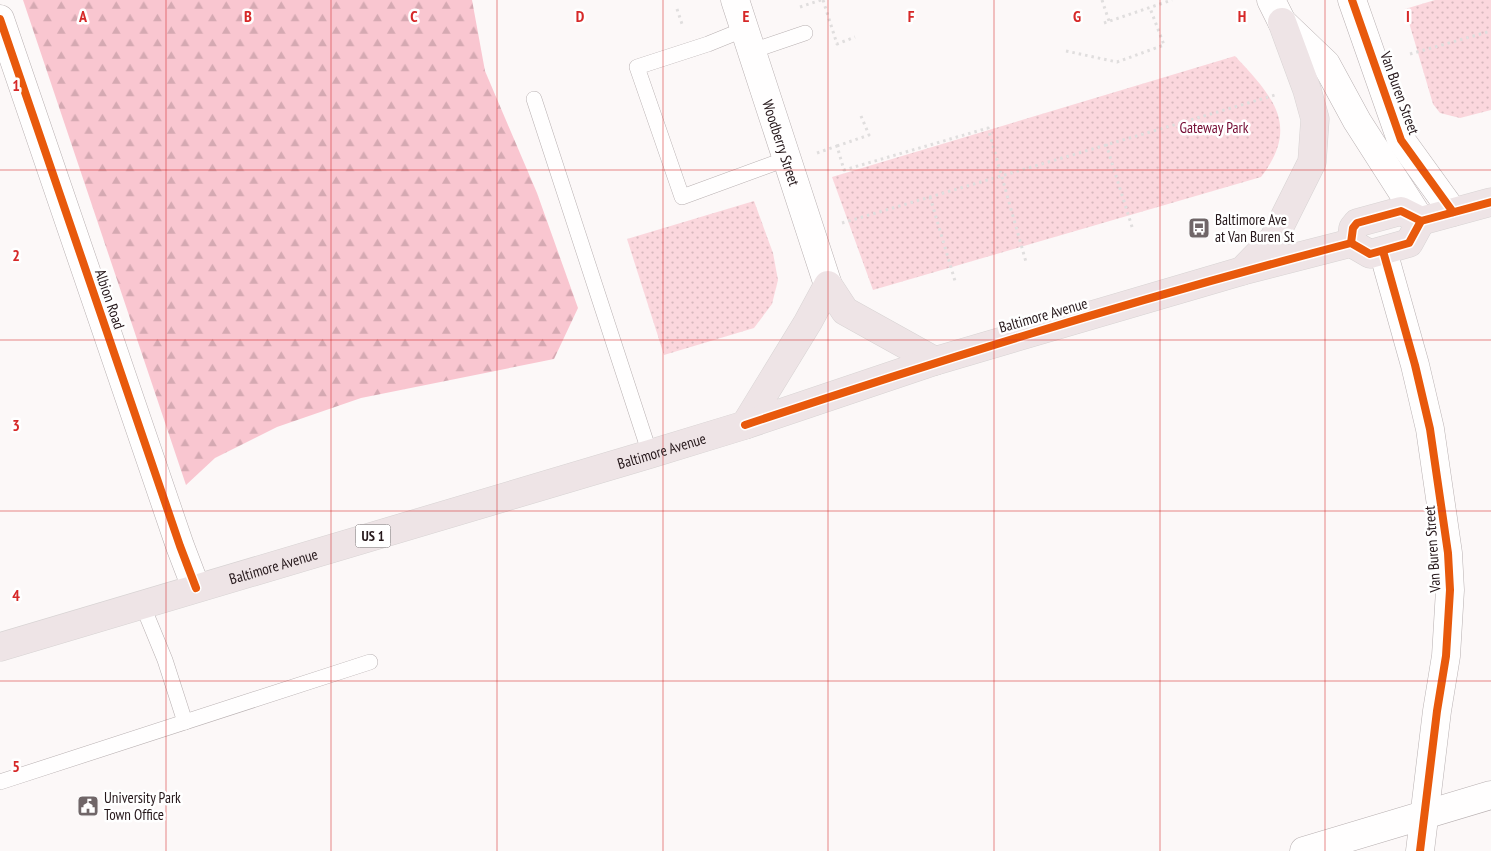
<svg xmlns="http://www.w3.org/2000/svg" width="1491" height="851" viewBox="0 0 1491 851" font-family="'PT Sans Narrow',sans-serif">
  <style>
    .forest { fill: url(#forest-firs) }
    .park { fill: url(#park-dots) }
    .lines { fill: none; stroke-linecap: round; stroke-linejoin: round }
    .lane-casing { stroke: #b8b0b1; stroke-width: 16 }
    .street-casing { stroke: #b8b0b1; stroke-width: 29 }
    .primary-casing { stroke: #d7d3d3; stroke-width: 29 }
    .path { stroke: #e0dede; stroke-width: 3; stroke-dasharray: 2.5 4; stroke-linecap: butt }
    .lane { stroke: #fffefe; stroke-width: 15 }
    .street { stroke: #fffefe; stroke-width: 28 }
    .primary { stroke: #eee4e6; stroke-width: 28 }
    .cycleway-casing { stroke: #fff; stroke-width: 11 }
    .cycleway { stroke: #e8590c; stroke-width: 8 }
    .grid { fill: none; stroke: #d62828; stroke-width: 1; stroke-opacity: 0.55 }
    .labels { text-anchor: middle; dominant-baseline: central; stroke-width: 5; stroke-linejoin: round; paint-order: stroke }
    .shield { fill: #fff; stroke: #665d5f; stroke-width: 1 }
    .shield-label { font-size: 14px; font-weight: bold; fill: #25171a }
    .street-label { font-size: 15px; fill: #25171a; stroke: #fff }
    .park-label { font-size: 15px; fill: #740a32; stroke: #fff }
    .poi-label { font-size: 15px; fill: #25171a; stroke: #fff; text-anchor: start }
    .grid-label { font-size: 16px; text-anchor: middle; font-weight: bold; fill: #d62828; stroke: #fff; stroke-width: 5; stroke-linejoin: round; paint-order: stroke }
  </style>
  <defs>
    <pattern id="forest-firs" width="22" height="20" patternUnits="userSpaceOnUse" patternTransform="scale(1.25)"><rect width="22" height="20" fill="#f9c6d0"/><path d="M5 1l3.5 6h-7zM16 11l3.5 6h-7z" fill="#d5a9b2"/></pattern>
    <pattern id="park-dots" width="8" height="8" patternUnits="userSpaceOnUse" patternTransform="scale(1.25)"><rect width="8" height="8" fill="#fbd7dd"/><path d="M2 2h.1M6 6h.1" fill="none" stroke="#d7b8bd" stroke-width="1.8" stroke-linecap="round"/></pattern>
  </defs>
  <rect width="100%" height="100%" fill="#fcf8f8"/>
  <path class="forest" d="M23 0H472L485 71 537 193 578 308 554 359 361 398 277 427 215 458 186 485Z"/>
  <g class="park">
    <path d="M1435 0H1491V110L1460 118 1440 113 1433 104 1405 9Z"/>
    <path d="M1235 56C1272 96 1301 125 1261 177L873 290 832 177Z"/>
    <path d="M754 201 773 253 778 280 772 304 754 328 664 355 627 239Z"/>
  </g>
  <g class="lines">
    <g class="lane-casing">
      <g id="lane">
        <path d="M745 29 708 44 637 67 682 197 786 159"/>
        <path d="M752 51 805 33"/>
        <path d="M534 99 650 454"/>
        <path d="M142 604 165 660 185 722"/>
        <path d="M0 782 370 662"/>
      </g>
    </g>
    <g class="street-casing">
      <g id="street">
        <path id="s1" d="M735 0 828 285"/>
        <path d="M1271 0 1282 22 1326 64 1357 121 1421 221"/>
        <path d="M1352 0 1401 140 1453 212"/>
        <path d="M0 19 180 546 196 588"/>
        <path d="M1383 251 1415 365 1430 429 1448 553 1450 590 1446 656 1437 711 1420 851"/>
        <path d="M1304 851 1491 795"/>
      </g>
    </g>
    <g class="primary-casing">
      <g id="primary">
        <path d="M1351 243 1353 228 1357 223 1401 211 1421 221 1491 202"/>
        <path d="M1242 271 1274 238 1312 162 1315 119 1307 90 1282 22"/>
        <path d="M745 425 808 322 828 285 845 311 935 361"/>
        <path id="s2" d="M0 647 650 454 745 425 935 361 1242 271 1351 243 1370 254 1409 243 1421 221"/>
      </g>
    </g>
    <g class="path">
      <path d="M823 0 837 44 855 37"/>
      <path d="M1102 0 1109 21"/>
      <path d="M800 7 821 0"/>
      <path d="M677 9 683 27"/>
      <path d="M1104 23 1172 0"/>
      <path d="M1066 51 1117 62 1164 45 1150 8"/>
      <path d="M1410 54 1491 31"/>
      <path d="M1106 144 1133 230"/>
      <path d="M837 146 869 135 861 116"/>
      <path d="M817 153 837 146 844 170 988 128 1026 262"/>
      <path d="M930 197 955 281"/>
      <path d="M842 223 1275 95"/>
    </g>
    <use href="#lane" class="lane"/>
    <use href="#street" class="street"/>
    <use href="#primary" class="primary"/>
    <g class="cycleway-casing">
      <g id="cycleway">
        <path d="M1352 0 1401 140 1453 212"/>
        <path d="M0 19 180 546 196 588"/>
        <path d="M1351 243 1353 228 1357 223 1401 211 1421 221 1491 202"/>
        <path d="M1383 251 1415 365 1430 429 1448 553 1450 590 1446 656 1437 711 1420 851"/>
        <path d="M745 425C945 358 1147 296 1351 243L1370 254 1409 243 1421 221"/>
      </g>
    </g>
    <use href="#cycleway" class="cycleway"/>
  </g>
  <path class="grid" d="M166 0V851M331 0V851M497 0V851M663 0V851M828 0V851M994 0V851M1160 0V851M1325 0V851M0 170H1491M0 340H1491M0 511H1491M0 681H1491"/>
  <defs>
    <g id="bus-square" transform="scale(1.125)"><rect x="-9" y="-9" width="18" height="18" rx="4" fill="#706668" stroke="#fff"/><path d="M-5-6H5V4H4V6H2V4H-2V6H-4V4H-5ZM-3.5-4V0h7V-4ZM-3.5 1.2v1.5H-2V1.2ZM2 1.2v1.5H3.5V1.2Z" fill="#fff"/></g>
    <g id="civic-square" transform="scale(1.125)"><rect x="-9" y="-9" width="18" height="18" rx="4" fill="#706668" stroke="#fff"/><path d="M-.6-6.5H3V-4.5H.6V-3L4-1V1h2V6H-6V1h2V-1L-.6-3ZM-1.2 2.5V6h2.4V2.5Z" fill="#fff"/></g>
  </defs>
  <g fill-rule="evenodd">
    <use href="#bus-square" x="1199" y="228"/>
    <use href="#civic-square" x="88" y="806"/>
  </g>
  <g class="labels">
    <rect class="shield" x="355.5" y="524.5" width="35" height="23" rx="4"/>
    <g class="shield-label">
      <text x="373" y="536">US 1</text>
    </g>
    <g class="street-label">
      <text transform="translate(1400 93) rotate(70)">Van Buren Street</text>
      <text stroke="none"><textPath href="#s1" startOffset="150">Woodberry Street</textPath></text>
      <text transform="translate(110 299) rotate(71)">Albion Road</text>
      <text transform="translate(1043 315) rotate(-16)">Baltimore Avenue</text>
      <text stroke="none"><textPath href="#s2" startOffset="690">Baltimore Avenue</textPath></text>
      <text transform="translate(1432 549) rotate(-94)">Van Buren Street</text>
      <text stroke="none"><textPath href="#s2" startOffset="285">Baltimore Avenue</textPath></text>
    </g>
    <g class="park-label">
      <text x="1214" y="127">Gateway Park</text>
    </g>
    <g class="poi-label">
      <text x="1215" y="219">Baltimore Ave<tspan x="1215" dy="17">at Van Buren St</tspan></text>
      <text x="104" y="797">University Park<tspan x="104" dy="17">Town Office</tspan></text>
    </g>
  </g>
  <g class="grid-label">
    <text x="83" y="22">A</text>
    <text x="248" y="22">B</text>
    <text x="414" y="22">C</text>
    <text x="580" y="22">D</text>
    <text x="746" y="22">E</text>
    <text x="911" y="22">F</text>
    <text x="1077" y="22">G</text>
    <text x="1242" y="22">H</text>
    <text x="1408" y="22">I</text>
    <text x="16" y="91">1</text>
    <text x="16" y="261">2</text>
    <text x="16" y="431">3</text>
    <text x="16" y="601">4</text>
    <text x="16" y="772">5</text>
  </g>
</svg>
